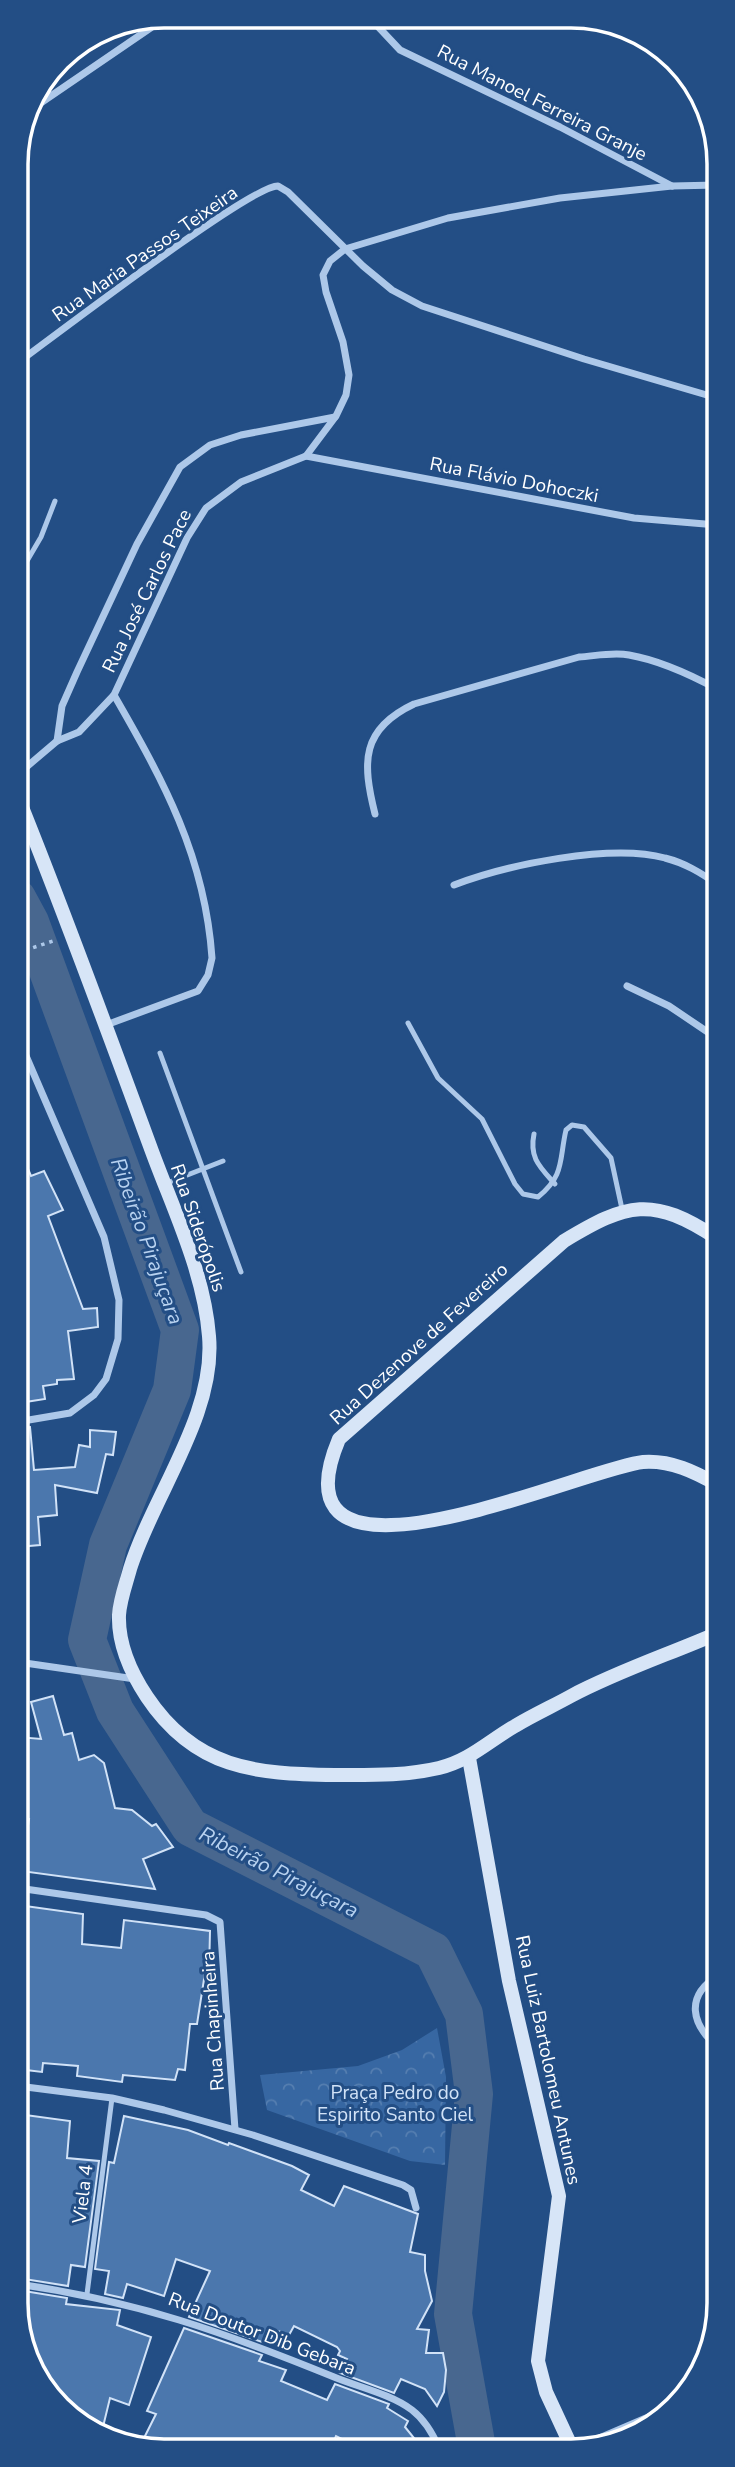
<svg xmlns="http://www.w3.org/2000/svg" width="735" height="2467" viewBox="0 0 735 2467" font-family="'Nunito Sans',sans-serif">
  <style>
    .park { fill: url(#park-crowns) }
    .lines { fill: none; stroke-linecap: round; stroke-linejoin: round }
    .river { stroke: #48678f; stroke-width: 38 }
    .building { fill: #4b77ad; stroke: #d1e2f7; stroke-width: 2 }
    .path { stroke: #adc8e9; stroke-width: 3.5; stroke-dasharray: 3.5 5; stroke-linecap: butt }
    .lane { stroke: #adc8e9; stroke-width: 5 }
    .street { stroke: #adc8e9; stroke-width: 7 }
    .secondary { stroke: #d7e5f7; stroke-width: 14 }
    .labels { text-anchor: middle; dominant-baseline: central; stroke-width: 6; stroke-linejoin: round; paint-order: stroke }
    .street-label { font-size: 19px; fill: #fff; stroke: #234e85 }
    .park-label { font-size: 19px; fill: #d1e2f7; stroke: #234e85 }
    .water-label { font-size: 21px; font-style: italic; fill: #b8d2f0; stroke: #234e85 }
    .rim { fill: none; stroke: #fff; stroke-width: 3.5 }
  </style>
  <defs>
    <pattern id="park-crowns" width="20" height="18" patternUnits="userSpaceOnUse" patternTransform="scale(1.75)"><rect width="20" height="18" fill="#3767a2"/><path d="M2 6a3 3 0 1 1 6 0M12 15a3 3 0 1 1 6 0" fill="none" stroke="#557eb0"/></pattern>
  </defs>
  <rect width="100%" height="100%" fill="#234e85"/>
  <path class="park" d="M437 2028 446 2077 445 2165 410 2161 267 2110 260 2075 358 2066 402 2050Z"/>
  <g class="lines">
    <path class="river" d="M17 898 30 922 180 1330 172 1390 108 1545 87 1640 115 1711 190 1827 433 1951 464 2014 474 2094 453 2314 477 2448"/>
  </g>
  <g class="building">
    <path d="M17 1143 31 1176 44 1171 63 1210 48 1216 83 1309 97 1308 98 1327 68 1331 74 1379 57 1380V1384L43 1386 45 1399 19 1403Z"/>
    <path d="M30 1427 34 1470 75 1467 79 1445 90 1447V1430L116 1432 113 1455 106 1454 97 1493 55 1485 57 1515 38 1517 40 1545 18 1547V1428Z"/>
    <path d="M53 1696 64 1735 72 1733 79 1760 94 1755 104 1763 115 1808 132 1810 152 1826 156 1824 173 1847 143 1859 155 1889 21 1871 29 1819 18 1817V1737L41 1739 31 1702Z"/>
    <path d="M18 1905 83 1914 82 1944 121 1948 124 1920 210 1931 209 1974 205 1973 197 2024H190L185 2070 178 2069 175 2080 123 2075 122 2082 77 2076 78 2066 43 2063 42 2072 18 2069 21 1987H18Z"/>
    <path d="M18 2114 70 2121 67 2158 99 2161 85 2267 71 2265 68 2286 18 2278Z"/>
    <path d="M124 2116 188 2130 228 2145 229 2143 292 2166 309 2175 301 2190 334 2206 344 2186 418 2214 410 2252 425 2255V2271L432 2301 417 2329 429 2330 426 2353H443L446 2370 444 2392 437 2406 425 2389 401 2379 394 2393 340 2373 347 2359 338 2355 340 2351 337 2347 294 2326 289 2335 275 2330 268 2344 189 2317 210 2271 176 2259 164 2296 127 2284 123 2298 105 2294 109 2271 95 2269 109 2162 114 2163Z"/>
    <path d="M18 2290 67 2298 66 2304 120 2310 117 2325 151 2337 129 2405 110 2398 102 2431 59 2408 19 2332Z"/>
    <path d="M184 2328 262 2355 259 2361 286 2370 281 2381 327 2400 335 2384 389 2404 387 2408 408 2421 405 2427 422 2448H360L336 2436 331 2448H139L156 2414 147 2411Z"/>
  </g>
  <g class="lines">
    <path class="path" d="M17 953 53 941"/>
    <g class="lane">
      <path d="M17 578 41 537 55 501"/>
      <path d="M408 1023 438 1078 482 1119 515 1184 523 1194 538 1197C565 1175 559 1160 566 1130L572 1125 584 1127 611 1158 622 1209"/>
      <path d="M160 1053 241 1272"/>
      <path d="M534 1134C529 1158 540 1167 555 1184"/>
      <path d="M167 1183 223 1161"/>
      <path d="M87 2294 112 2098"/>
    </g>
    <g class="street">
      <path d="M369 17 400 50 560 127 672 186"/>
      <path d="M26 113 168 16"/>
      <path d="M16 364C52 338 251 185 278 186L288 192 363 266 392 290 422 306 584 359 717 398"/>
      <path d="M306 456 634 518 717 525"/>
      <path d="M57 741 62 706 77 672 137 544 180 467 210 445 241 435 335 417"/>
      <path d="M17 775 57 741 79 732 114 695 187 538 206 508 241 482 306 456 336 416 346 395 349 375 343 342 326 292 323 275 330 261 345 249 448 218 560 198 672 186 717 185"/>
      <path d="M375 814C362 762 361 729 414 704L579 657C595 656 613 652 629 655 658 660 691 675 717 689"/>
      <path d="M454 885C506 865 611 843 665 858 685 863 701 873 717 884"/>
      <path d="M627 986 669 1006 718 1039"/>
      <path d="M106 1025 198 991 208 975 212 958C205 856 163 780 114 695"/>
      <path d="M17 1035 104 1237 119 1300 118 1339 106 1379 94 1395 70 1413 17 1422"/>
      <path d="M18 1662 135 1679"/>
      <path d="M18 1888 206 1915 220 1922 235 2129"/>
      <path d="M719 1975C684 1996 691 2025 719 2048"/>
      <path d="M18 2086 112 2098 164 2110 253 2135 403 2185 411 2190 416 2208"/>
      <path d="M18 2284C136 2301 224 2332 334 2377 358 2387 391 2394 412 2410 425 2420 433 2434 439 2448"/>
      <path d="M576 2448 674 2406"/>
    </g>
    <g class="secondary">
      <path d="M17 795C64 911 107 1029 150 1146 172 1207 204 1271 209 1336 216 1415 153 1495 130 1569 126 1584 120 1599 119 1615 118 1644 131 1673 147 1697 195 1769 255 1774 335 1775 370 1775 405 1776 439 1768 469 1761 489 1741 515 1726 533 1715 553 1706 571 1696 618 1671 670 1654 718 1633"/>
      <path d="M718 1239C652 1195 627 1203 564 1241L339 1439C265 1615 583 1468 643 1462 671 1460 695 1472 718 1485"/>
      <path d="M469 1758 509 1981 559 2196 538 2361 546 2392 572 2448"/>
    </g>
  </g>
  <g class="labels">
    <g class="street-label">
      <text transform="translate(542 103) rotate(27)">Rua Manoel Ferreira Granje</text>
      <text transform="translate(145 254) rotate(-35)">Rua Maria Passos Teixeira</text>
      <text transform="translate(514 480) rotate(11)">Rua Flávio Dohoczki</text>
      <text transform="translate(147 591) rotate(-64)">Rua José Carlos Pace</text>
      <text transform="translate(198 1228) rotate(71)">Rua Siderópolis</text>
      <text transform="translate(419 1344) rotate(-42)">Rua Dezenove de Fevereiro</text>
      <text transform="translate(213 2021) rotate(-94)">Rua Chapinheira</text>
      <text transform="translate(548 2060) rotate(78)">Rua Luiz Bartolomeu Antunes</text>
      <text transform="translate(83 2194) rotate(-83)">Viela 4</text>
      <text transform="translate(262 2334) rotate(21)">Rua Doutor Dib Gebara</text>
    </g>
    <g class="park-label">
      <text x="395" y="2093">Praça Pedro do<tspan x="395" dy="22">Espirito Santo Ciel</tspan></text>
    </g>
    <g class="water-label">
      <text transform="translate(147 1241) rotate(70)">Ribeirão Pirajuçara</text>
      <text transform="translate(279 1872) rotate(27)">Ribeirão Pirajuçara</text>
    </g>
  </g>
  <path d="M0 0H735V2467H0ZM164 28H571A136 136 0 0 1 707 164V2303A136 136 0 0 1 571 2439H164A136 136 0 0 1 28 2303V164A136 136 0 0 1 164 28Z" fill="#234e85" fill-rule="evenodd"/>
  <path class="rim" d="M164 28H571A136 136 0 0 1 707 164V2303A136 136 0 0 1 571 2439H164A136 136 0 0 1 28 2303V164A136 136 0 0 1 164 28Z"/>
</svg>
